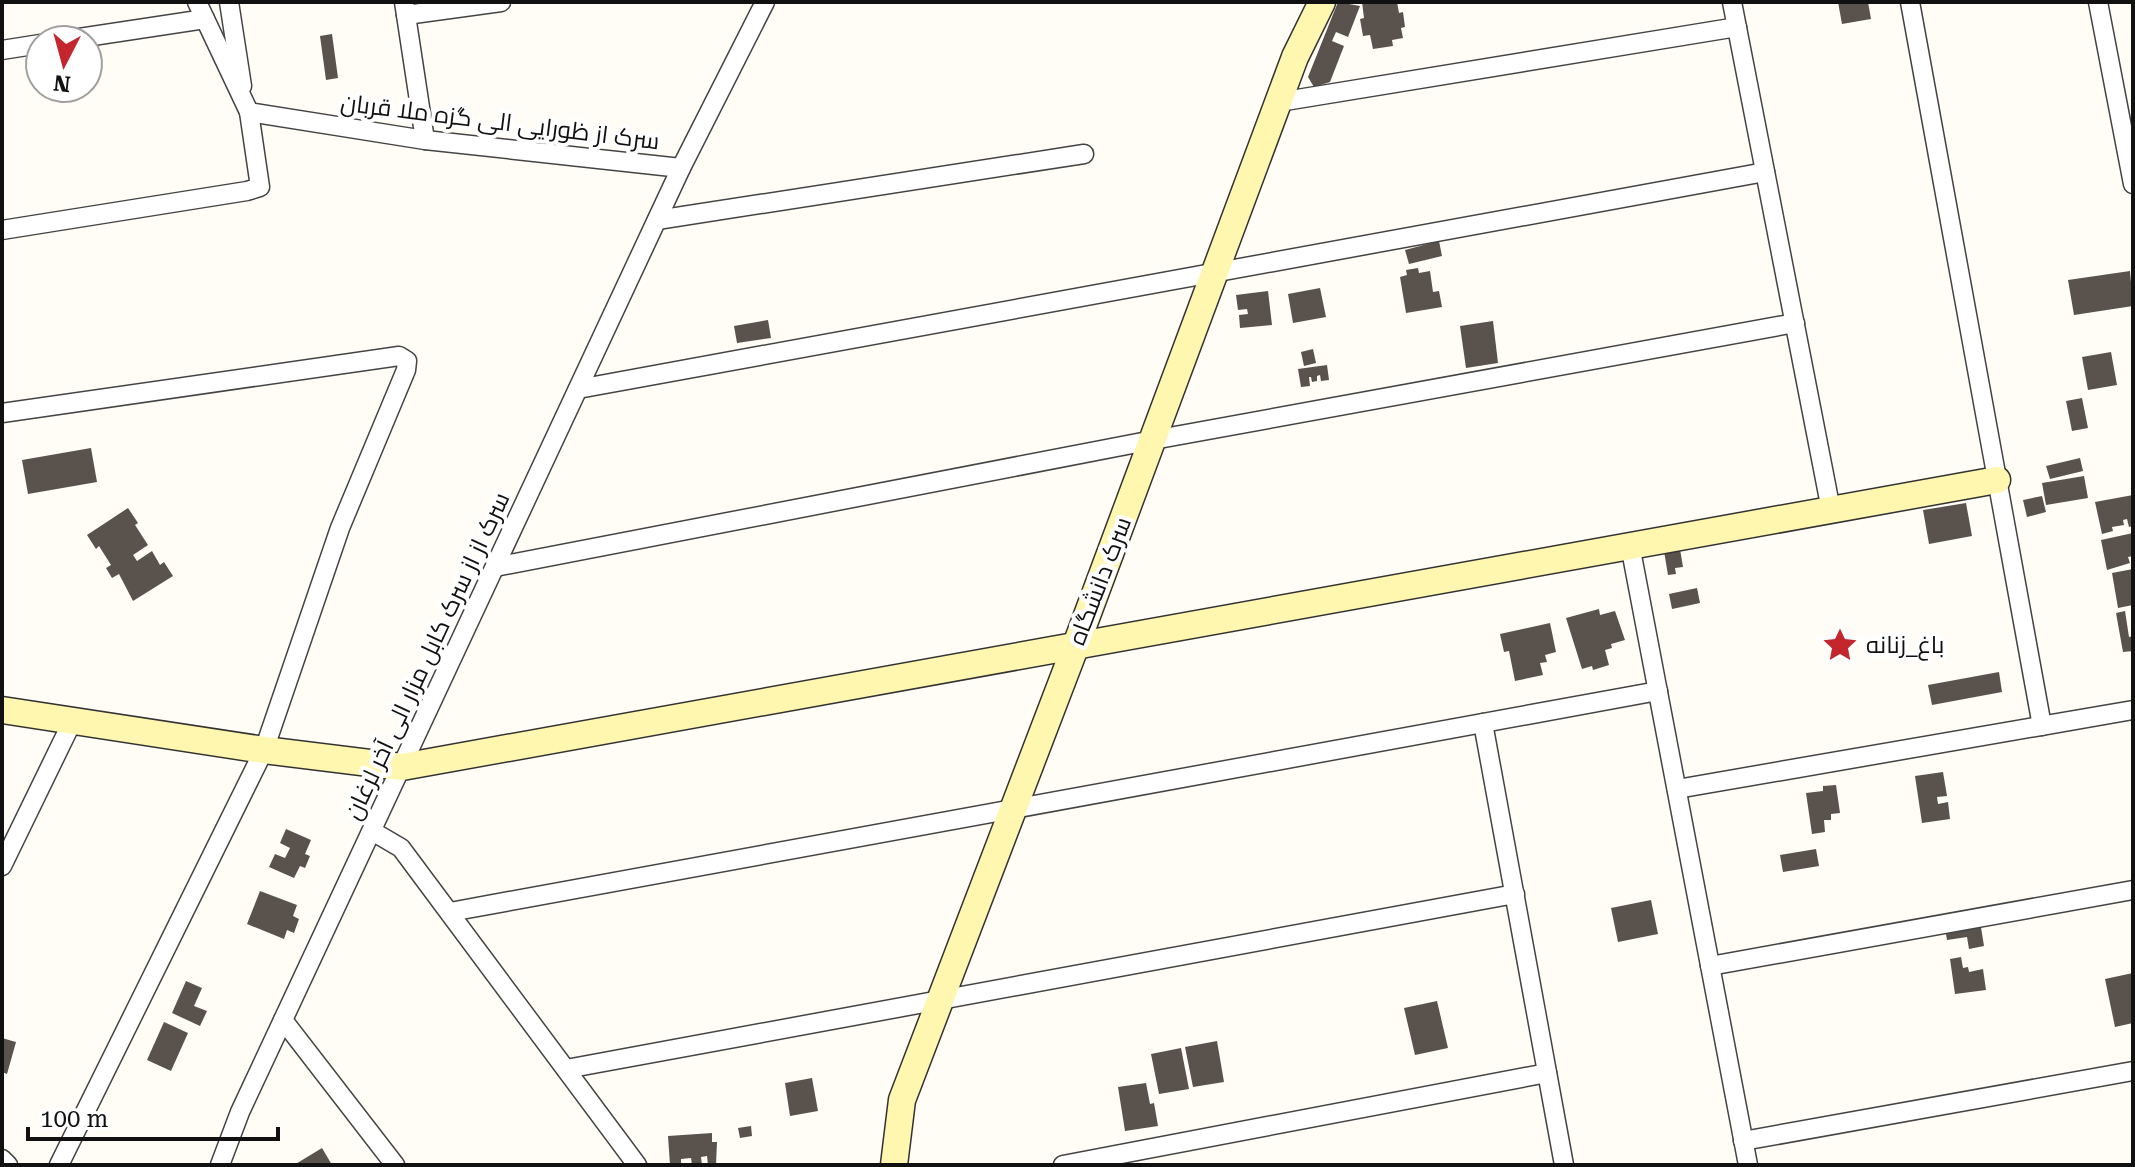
<svg xmlns="http://www.w3.org/2000/svg" width="2135" height="1167" viewBox="0 0 2135 1167" font-family="'Roboto Serif',Cairo,serif">
  <style>
    .building { fill: #5a524d }
    .lines { fill: none; stroke-linecap: round; stroke-linejoin: round }
    .street-casing { stroke: #444; stroke-width: 21 }
    .secondary-casing { stroke: #333; stroke-width: 29 }
    .street { stroke: #fff; stroke-width: 18 }
    .secondary { stroke: #fff6b0; stroke-width: 26 }
    .labels { text-anchor: middle; dominant-baseline: central; stroke-width: 8; stroke-linejoin: round; paint-order: stroke }
    .street-label { font-size: 24px; fill: #111; stroke: #fff }
    .poi-label { font-size: 24px; fill: #111; stroke: #fff; text-anchor: start }
  </style>
  <rect width="100%" height="100%" fill="#fffdf5"/>
  <g class="building">
    <path d="M1338 2 1360 6 1348 37 1336 32 1332 41 1344 46 1330 82 1314 87 1308 77Z"/>
    <path d="M1362 2H1397L1399 13 1403 12 1405 27 1401 28 1403 38 1392 40 1393 46 1373 49 1370 35 1363 36 1360 19 1364 18Z"/>
    <path d="M1838 2H1868L1871 19 1842 24Z"/>
    <path d="M332 34 338 78 326 80 320 36Z"/>
    <path d="M1439 241 1442 256 1409 264 1405 250Z"/>
    <path d="M1418 268 1419 273 1430 271 1433 292 1439 291 1442 307 1406 313 1400 277 1407 275 1406 270Z"/>
    <path d="M2130 271 2133 306 2074 315 2068 280Z"/>
    <path d="M1320 288 1326 317 1293 323 1288 294Z"/>
    <path d="M1268 291 1272 325 1240 328 1239 315 1248 314 1247 309 1238 310 1236 295Z"/>
    <path d="M768 320 771 338 737 343 734 326Z"/>
    <path d="M1493 321 1498 363 1466 368 1460 326Z"/>
    <path d="M1313 349 1316 363 1304 366 1301 352Z"/>
    <path d="M2111 352 2117 385 2088 390 2082 357Z"/>
    <path d="M1327 365 1329 380 1321 381 1320 375 1317 376V381L1312 382 1311 377H1309L1310 386 1301 387 1298 369Z"/>
    <path d="M2082 398 2088 428 2072 431 2066 401Z"/>
    <path d="M91 448 97 482 28 494 22 460Z"/>
    <path d="M2080 458 2083 471 2050 479 2046 466Z"/>
    <path d="M2084 476 2088 498 2046 505 2042 483Z"/>
    <path d="M2133 495V526L2129 527 2127 519 2123 520 2124 525 2112 527 2113 531 2102 534 2095 502Z"/>
    <path d="M2042 496 2046 512 2027 517 2023 500Z"/>
    <path d="M1966 503 1972 536 1929 544 1923 510Z"/>
    <path d="M128 508 138 523 135 525 148 545 133 555 137 561 152 551 160 565 164 562 173 576 133 601 119 574 112 578 106 568 111 565 99 546 96 549 87 535Z"/>
    <path d="M2133 533V556L2128 557 2130 563 2107 570 2101 540Z"/>
    <path d="M1680 549 1683 567 1675 568 1676 574 1668 575 1664 551Z"/>
    <path d="M2133 569V605L2118 608 2112 573Z"/>
    <path d="M1697 588 1700 603 1672 609 1669 594Z"/>
    <path d="M1599 609 1600 615 1615 611 1625 640 1611 644 1612 648 1605 650 1609 665 1593 670 1592 666 1582 669 1566 618Z"/>
    <path d="M2125 611 2129 637 2133 636V651L2123 652 2116 613Z"/>
    <path d="M1550 623 1556 652 1545 655 1547 662 1540 663 1543 675 1515 681 1509 651 1504 652 1500 634Z"/>
    <path d="M1999 672 2002 692 1932 705 1928 685Z"/>
    <path d="M1943 772 1947 796 1937 797 1938 804 1948 802 1950 819 1922 823 1915 776Z"/>
    <path d="M1836 785 1840 813 1831 814V820H1824L1825 832 1812 834 1806 793 1823 791V786Z"/>
    <path d="M286 829 311 840 305 854 310 856 305 868 300 866 294 878 269 867 275 854 285 858 290 848 280 843Z"/>
    <path d="M1816 849 1819 866 1783 872 1780 855Z"/>
    <path d="M260 891 297 905 293 916 299 919 294 933 287 930 284 939 247 924Z"/>
    <path d="M1651 900 1658 934 1618 942 1611 908Z"/>
    <path d="M1980 921 1984 946 1969 949 1967 937 1947 940 1945 928Z"/>
    <path d="M1961 957 1963 968 1968 967 1969 972 1983 969 1986 990 1955 994 1950 959Z"/>
    <path d="M2133 973V1023L2115 1027 2105 979Z"/>
    <path d="M186 981 202 988 194 1006 207 1011 200 1026 172 1013Z"/>
    <path d="M1437 1001 1448 1048 1415 1055 1404 1008Z"/>
    <path d="M164 1022 188 1033 171 1071 147 1060Z"/>
    <path d="M2 1038 16 1042 7 1074 2 1072Z"/>
    <path d="M1217 1041 1224 1082 1193 1087 1185 1047Z"/>
    <path d="M1181 1048 1189 1089 1159 1094 1151 1054Z"/>
    <path d="M812 1078 818 1111 790 1116 785 1083Z"/>
    <path d="M1146 1083 1150 1104 1154 1103 1158 1126 1125 1131 1118 1087Z"/>
    <path d="M751 1126 752 1136 740 1138 738 1128Z"/>
    <path d="M712 1133V1142H717L716 1165H708L707 1156 701 1157 702 1165H692L691 1158 681 1159V1165H670L668 1136Z"/>
    <path d="M322 1148 332 1165H294Z"/>
  </g>
  <g class="lines">
    <g class="street-casing">
      <g id="street">
        <path d="M197 2 249 112 425 140 681 168"/>
        <path d="M229 2 242 86"/>
        <path d="M404 2 425 140"/>
        <path d="M1732 2 1831 510"/>
        <path d="M1910 2 2042 726"/>
        <path d="M2098 2 2133 184"/>
        <path d="M406 15 501 2"/>
        <path d="M66 40 205 19"/>
        <path d="M2 50 40 44"/>
        <path d="M1279 102 1737 27"/>
        <path d="M657 220 1084 154"/>
        <path d="M2 230 247 191 260 187 249 112"/>
        <path d="M578 389 1765 172"/>
        <path d="M2 413 399 356 407 361 406 370 340 528 264 750 59 1165"/>
        <path d="M1630 545 1748 1165"/>
        <path d="M495 567 1153 440 1795 323"/>
        <path d="M1483 723 1564 1165"/>
        <path d="M1677 789 2133 710"/>
        <path d="M372 831 401 848 637 1165"/>
        <path d="M2 866 73 720"/>
        <path d="M450 912 1658 691"/>
        <path d="M1710 966 2133 890"/>
        <path d="M283 1020 395 1165"/>
        <path d="M566 1069 1515 894"/>
        <path d="M1743 1141 2133 1071"/>
        <path d="M2 1159 8 1165"/>
        <path d="M220 1165 240 1112 681 168 765 2"/>
        <path d="M1063 1165 1547 1073"/>
      </g>
    </g>
    <g class="secondary-casing">
      <g id="secondary">
        <path d="M2 710 264 750 402 767 1997 480"/>
        <path d="M894 1165 902 1100 1076 645 1295 57 1322 2"/>
      </g>
    </g>
    <use href="#street" class="street"/>
    <use href="#secondary" class="secondary"/>
  </g>
  <defs>
    <g id="sight-bare" transform="scale(2.76)"><path d="M0-6L1.8-2.2L6-1.7L2.9 1.2L3.7 5.4L0 3.3L-3.7 5.4L-2.9 1.2L-6-1.7L-1.8-2.2Z" fill="#c4262e" stroke="#fff" stroke-width="2.5" paint-order="stroke"/></g>
  </defs>
  <g fill-rule="evenodd">
    <use href="#sight-bare" x="1840" y="645"/>
  </g>
  <g class="labels">
    <g class="street-label">
      <text transform="translate(500 122) rotate(7)">سرک از ظورایی الی گزه ملا قربان</text>
      <text transform="translate(1100 581) rotate(-69)">سرک دانشگاه</text>
      <text transform="translate(427 656) rotate(-65)">سرک از از سرک کابل مزار الی آخر لرغان</text>
    </g>
    <g class="poi-label">
      <text x="1866" y="645">باغ_زنانه</text>
    </g>
  </g>
  <rect width="2135" height="1167" fill="none" stroke="#111111" stroke-width="8"/>
  <g transform="translate(64 64) rotate(186)"><circle r="38" fill="#ffffff" stroke="#a0a0a0" stroke-width="2"/>
  <path d="M0-6L14 30L0 20L-14 30Z" fill="#c4262e"/>
  <text y="-12" font-size="22" font-weight="bold" text-anchor="middle" fill="#111111">N</text>
  </g>
  <path d="M28 1127v12h250v-12" fill="none" stroke="#111111" stroke-width="4"/>
  <text x="40" y="1127" font-size="24" fill="#111111" stroke="#ffffff" stroke-width="6" paint-order="stroke">100 m</text>
</svg>
